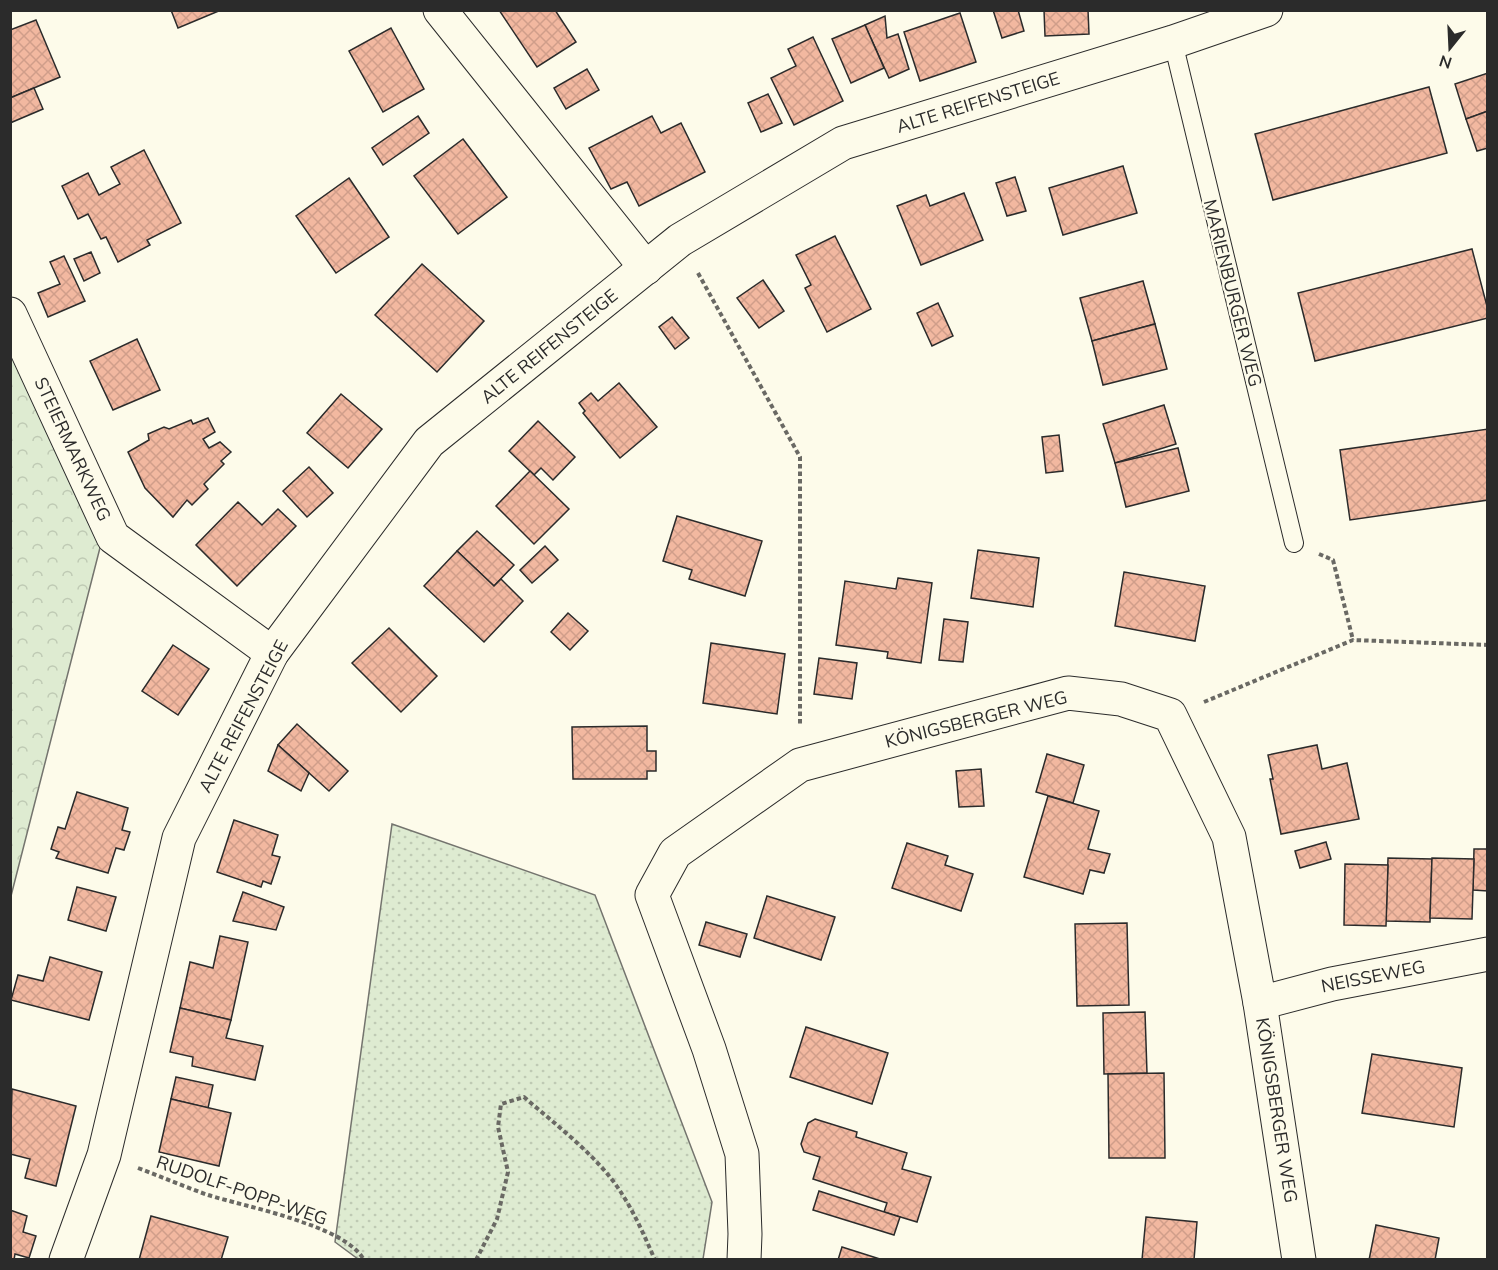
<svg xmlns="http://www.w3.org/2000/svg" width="1498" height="1270" viewBox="0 0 1498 1270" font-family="Mulish,sans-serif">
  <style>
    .forest { fill: url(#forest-crowns); stroke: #74746e; stroke-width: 1.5 }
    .park { fill: url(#park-dots); stroke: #74746e; stroke-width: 1.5 }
    .building { fill: url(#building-cross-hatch); stroke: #2b2b2b; stroke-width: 1.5 }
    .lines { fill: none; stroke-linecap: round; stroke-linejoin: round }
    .lane-casing { stroke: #2b2b2b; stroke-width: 20 }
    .street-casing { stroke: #2b2b2b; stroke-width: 35 }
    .path { stroke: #6a6964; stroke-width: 4; stroke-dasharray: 4.5 3; stroke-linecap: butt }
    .lane { stroke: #fdfbea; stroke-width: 18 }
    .street { stroke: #fdfbea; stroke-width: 33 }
    .labels { text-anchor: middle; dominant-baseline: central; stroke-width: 4.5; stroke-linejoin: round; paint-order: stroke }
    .street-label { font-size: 18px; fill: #2b2b2b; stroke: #fdfbea }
  </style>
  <defs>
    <pattern id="forest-crowns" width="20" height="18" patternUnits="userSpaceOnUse" patternTransform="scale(1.5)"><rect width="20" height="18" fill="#deebd1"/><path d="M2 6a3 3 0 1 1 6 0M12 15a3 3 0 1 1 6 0" fill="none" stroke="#bfcab4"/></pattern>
    <pattern id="park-dots" width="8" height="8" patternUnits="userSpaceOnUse" patternTransform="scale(1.5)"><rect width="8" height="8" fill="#deebd1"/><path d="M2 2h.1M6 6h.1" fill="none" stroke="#bfcab4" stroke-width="1.8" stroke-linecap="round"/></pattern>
    <pattern id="building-cross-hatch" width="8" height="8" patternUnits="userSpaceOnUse" patternTransform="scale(1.5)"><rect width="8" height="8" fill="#f2b8a0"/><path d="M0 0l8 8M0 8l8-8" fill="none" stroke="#d09e8a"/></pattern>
  </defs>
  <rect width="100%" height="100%" fill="#fdfbea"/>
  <path class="forest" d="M11 301 103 536 11 896Z"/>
  <path class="park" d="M392 824 595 895 712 1202 703 1259H358L335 1242Z"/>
  <g class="building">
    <path d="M171 10H221L178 28Z"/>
    <path d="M499 10H555L576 42 537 67Z"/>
    <path d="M993 10H1018L1024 31 1002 38Z"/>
    <path d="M1044 10H1088L1089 34 1045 36Z"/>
    <path d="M960 13 976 62 920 81 904 32Z"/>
    <path d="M885 16 887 38 898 34 909 69 889 78 865 25Z"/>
    <path d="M36 20 60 77 10 98V30Z"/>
    <path d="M865 25 884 68 851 83 832 39Z"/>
    <path d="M391 28 424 89 383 112 349 51Z"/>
    <path d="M813 37 843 101 794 125 771 78 796 66 788 49Z"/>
    <path d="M587 69 599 90 566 109 554 88Z"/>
    <path d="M1488 73V111L1466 119 1455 84Z"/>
    <path d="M1429 87 1447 153 1273 200 1255 134Z"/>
    <path d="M34 88 43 109 10 123V98Z"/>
    <path d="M768 94 782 123 761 132 748 103Z"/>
    <path d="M1488 111V148L1477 151 1466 119Z"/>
    <path d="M418 116 429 133 383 165 372 148Z"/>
    <path d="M652 116 661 133 681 123 705 172 639 206 627 182 611 189 589 148Z"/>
    <path d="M463 139 507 197 458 234 414 176Z"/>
    <path d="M144 150 181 223 147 240 150 245 118 262 106 237 101 239 88 214 78 219 62 186 88 173 99 195 120 184 111 167Z"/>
    <path d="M1123 166 1137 213 1063 235 1049 188Z"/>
    <path d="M1015 177 1026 211 1007 216 996 183Z"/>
    <path d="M349 178 389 237 336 273 296 216Z"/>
    <path d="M964 193 983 240 921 265 897 206 926 195 930 206Z"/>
    <path d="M835 236 871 309 827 332 805 288 811 285 796 255Z"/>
    <path d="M1472 249 1488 310V318L1315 361 1298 293Z"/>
    <path d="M91 252 100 273 84 281 74 259Z"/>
    <path d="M64 256 85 301 48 317 38 293 60 284 50 262Z"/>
    <path d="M422 264 484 321 437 372 375 315Z"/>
    <path d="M763 280 784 311 759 328 737 298Z"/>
    <path d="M1143 281 1155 324 1092 341 1080 298Z"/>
    <path d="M938 303 953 336 932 346 917 313Z"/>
    <path d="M672 317 689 338 675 349 659 327Z"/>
    <path d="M1155 324 1167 369 1103 385 1092 341Z"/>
    <path d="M137 339 160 390 113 410 90 361Z"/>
    <path d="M619 383 657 427 620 458 583 413 585 411 579 403 591 393 598 401Z"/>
    <path d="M341 394 382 429 348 468 307 433Z"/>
    <path d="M1164 405 1176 444 1115 463 1103 424Z"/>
    <path d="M208 418 215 432 203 439 209 448 220 442 231 452 221 461 224 464 204 484 208 489 192 505 187 500 173 517 145 488 128 452 149 440 148 434 164 427 169 429 191 420 193 424Z"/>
    <path d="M538 421 575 457 553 480 541 468 534 475 509 451Z"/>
    <path d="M1488 429V500L1350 520 1340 450Z"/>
    <path d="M1059 435 1063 471 1046 473 1042 437Z"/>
    <path d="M1178 448 1189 491 1126 507 1115 463Z"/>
    <path d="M309 467 333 493 307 517 283 491Z"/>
    <path d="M530 471 569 509 534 544 496 506Z"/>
    <path d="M238 502 262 525 278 509 296 526 237 586 196 545Z"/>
    <path d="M677 516 762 541 745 596 689 579 692 570 663 561Z"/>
    <path d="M477 531 514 565 494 586 457 551Z"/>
    <path d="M545 546 558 560 532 583 520 570Z"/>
    <path d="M978 550 1039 558 1033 607 971 598Z"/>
    <path d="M457 551 494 586 501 579 523 601 484 642 424 586Z"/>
    <path d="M1124 572 1205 586 1195 641 1115 626Z"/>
    <path d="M898 578 932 583 921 663 887 658 888 652 836 645 845 581 896 589Z"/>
    <path d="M568 613 588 631 570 650 551 632Z"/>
    <path d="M944 619 968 622 963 662 939 660Z"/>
    <path d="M389 628 437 676 401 712 352 663Z"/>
    <path d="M711 643 785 654 777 714 703 703Z"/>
    <path d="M173 645 209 669 178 715 142 691Z"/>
    <path d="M819 658 857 663 852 699 814 694Z"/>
    <path d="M297 724 348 771 329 791 278 745Z"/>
    <path d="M647 726V751H656V771H647V779H573L572 727Z"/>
    <path d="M278 745 309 773 301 791 268 771Z"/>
    <path d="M1317 745 1322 769 1347 763 1359 819 1281 834 1270 779H1273L1268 755Z"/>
    <path d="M1047 754 1084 765 1073 803 1036 792Z"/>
    <path d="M981 769 984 806 959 807 956 771Z"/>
    <path d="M77 792 128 808 122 830 130 832 124 850 116 848 108 873 56 858 59 852 51 849 58 827 65 829Z"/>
    <path d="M1048 796 1099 811 1088 849 1110 854 1104 873 1090 870 1083 894 1024 877Z"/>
    <path d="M234 820 278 835 272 855 280 857 271 884 263 881 261 887 217 872Z"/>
    <path d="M1326 842 1331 859 1300 868 1295 851Z"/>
    <path d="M907 843 948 856 945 865 973 874 961 911 892 888Z"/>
    <path d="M1474 849H1488V891L1473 890Z"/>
    <path d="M1388 858 1432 859 1430 922 1386 921Z"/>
    <path d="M1432 858 1474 859 1472 919 1430 918Z"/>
    <path d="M1345 864 1388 865 1386 926 1344 925Z"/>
    <path d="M77 887 116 897 106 931 68 920Z"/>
    <path d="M243 892 284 907 276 930 233 921Z"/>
    <path d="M767 896 835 917 821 960 754 938Z"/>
    <path d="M706 922 747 934 740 957 699 945Z"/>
    <path d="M1127 923 1129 1005 1077 1006 1075 924Z"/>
    <path d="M220 936 248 942 231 1020 180 1008 190 962 213 968Z"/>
    <path d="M50 957 102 972 89 1020 11 1000 18 975 43 981Z"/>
    <path d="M180 1008 231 1020 226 1038 263 1046 255 1080 192 1066 193 1057 170 1052Z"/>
    <path d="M1145 1012 1147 1073 1104 1074 1103 1013Z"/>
    <path d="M806 1027 888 1053 872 1104 790 1077Z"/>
    <path d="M1372 1054 1462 1068 1454 1127 1362 1113Z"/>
    <path d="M1164 1073 1165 1158H1109L1108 1074Z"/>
    <path d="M176 1077 213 1085 208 1108 171 1099Z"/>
    <path d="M12 1089 76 1106 56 1186 25 1178 30 1159 10 1154Z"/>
    <path d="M171 1099 231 1113 219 1166 159 1152Z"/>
    <path d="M815 1119 857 1132 856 1137 907 1153 902 1169 931 1177 917 1222 884 1212 887 1203 813 1179 820 1157 804 1152 801 1144 808 1123Z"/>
    <path d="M819 1191 900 1217 894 1235 813 1210Z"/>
    <path d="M10 1210 27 1216 23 1232 36 1236 29 1258 15 1254 14 1260H10Z"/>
    <path d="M151 1216 228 1237 221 1260H139Z"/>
    <path d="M1146 1217 1197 1222 1194 1260H1142Z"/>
    <path d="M1376 1225 1439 1238 1435 1260H1369Z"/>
    <path d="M842 1247 883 1260H838Z"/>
  </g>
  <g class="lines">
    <g class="lane-casing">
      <path id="lane" d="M1173 42 1294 543"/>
    </g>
    <g class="street-casing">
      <g id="street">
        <path d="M440 10 646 268"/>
        <path d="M10 314 113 537 272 653"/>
        <path d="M1260 1003 1332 984 1488 954"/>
        <path d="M66 1260 104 1155 179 838 272 653 429 442 680 240 843 143 1173 42 1266 10"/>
        <path d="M744 1260 745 1234 742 1154 709 1049 652 895 675 853 800 765 1068 693 1121 699 1170 715 1229 837 1260 1003 1299 1260"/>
      </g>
    </g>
    <g class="path">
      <path d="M698 273 800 457V725"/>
      <path d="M1319 554 1333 560 1353 640"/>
      <path d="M1204 702 1353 640 1488 645"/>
      <path d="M138 1168C162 1177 185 1187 208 1195 246 1207 345 1225 364 1260"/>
      <path d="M476 1260 497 1219 508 1172 498 1127 501 1104 524 1097C556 1125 600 1158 622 1194 635 1214 645 1237 655 1260"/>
    </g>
    <use href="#lane" class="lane"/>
    <use href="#street" class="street"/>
  </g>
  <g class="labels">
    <g class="street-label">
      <text transform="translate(978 102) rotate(-17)">ALTE REIFENSTEIGE</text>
      <text transform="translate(1233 293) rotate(76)">MARIENBURGER WEG</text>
      <text transform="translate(549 346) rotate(-39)">ALTE REIFENSTEIGE</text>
      <text transform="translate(73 449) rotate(65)">STEIERMARKWEG</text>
      <text transform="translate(243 716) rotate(-62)">ALTE REIFENSTEIGE</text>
      <text transform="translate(976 719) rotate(-14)">KÖNIGSBERGER WEG</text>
      <text transform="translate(1373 976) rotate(-11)">NEISSEWEG</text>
      <text transform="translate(1277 1110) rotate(81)">KÖNIGSBERGER WEG</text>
      <text transform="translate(242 1190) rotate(19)">RUDOLF-POPP-WEG</text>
    </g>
  </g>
  <rect width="1498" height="1270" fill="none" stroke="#2b2b2b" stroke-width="24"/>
  <g transform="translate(1450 48) rotate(198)" stroke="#fdfbea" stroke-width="4.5" paint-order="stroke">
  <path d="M0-4.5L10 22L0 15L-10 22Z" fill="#2b2b2b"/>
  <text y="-9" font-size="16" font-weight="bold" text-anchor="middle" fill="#2b2b2b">N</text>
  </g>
</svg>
